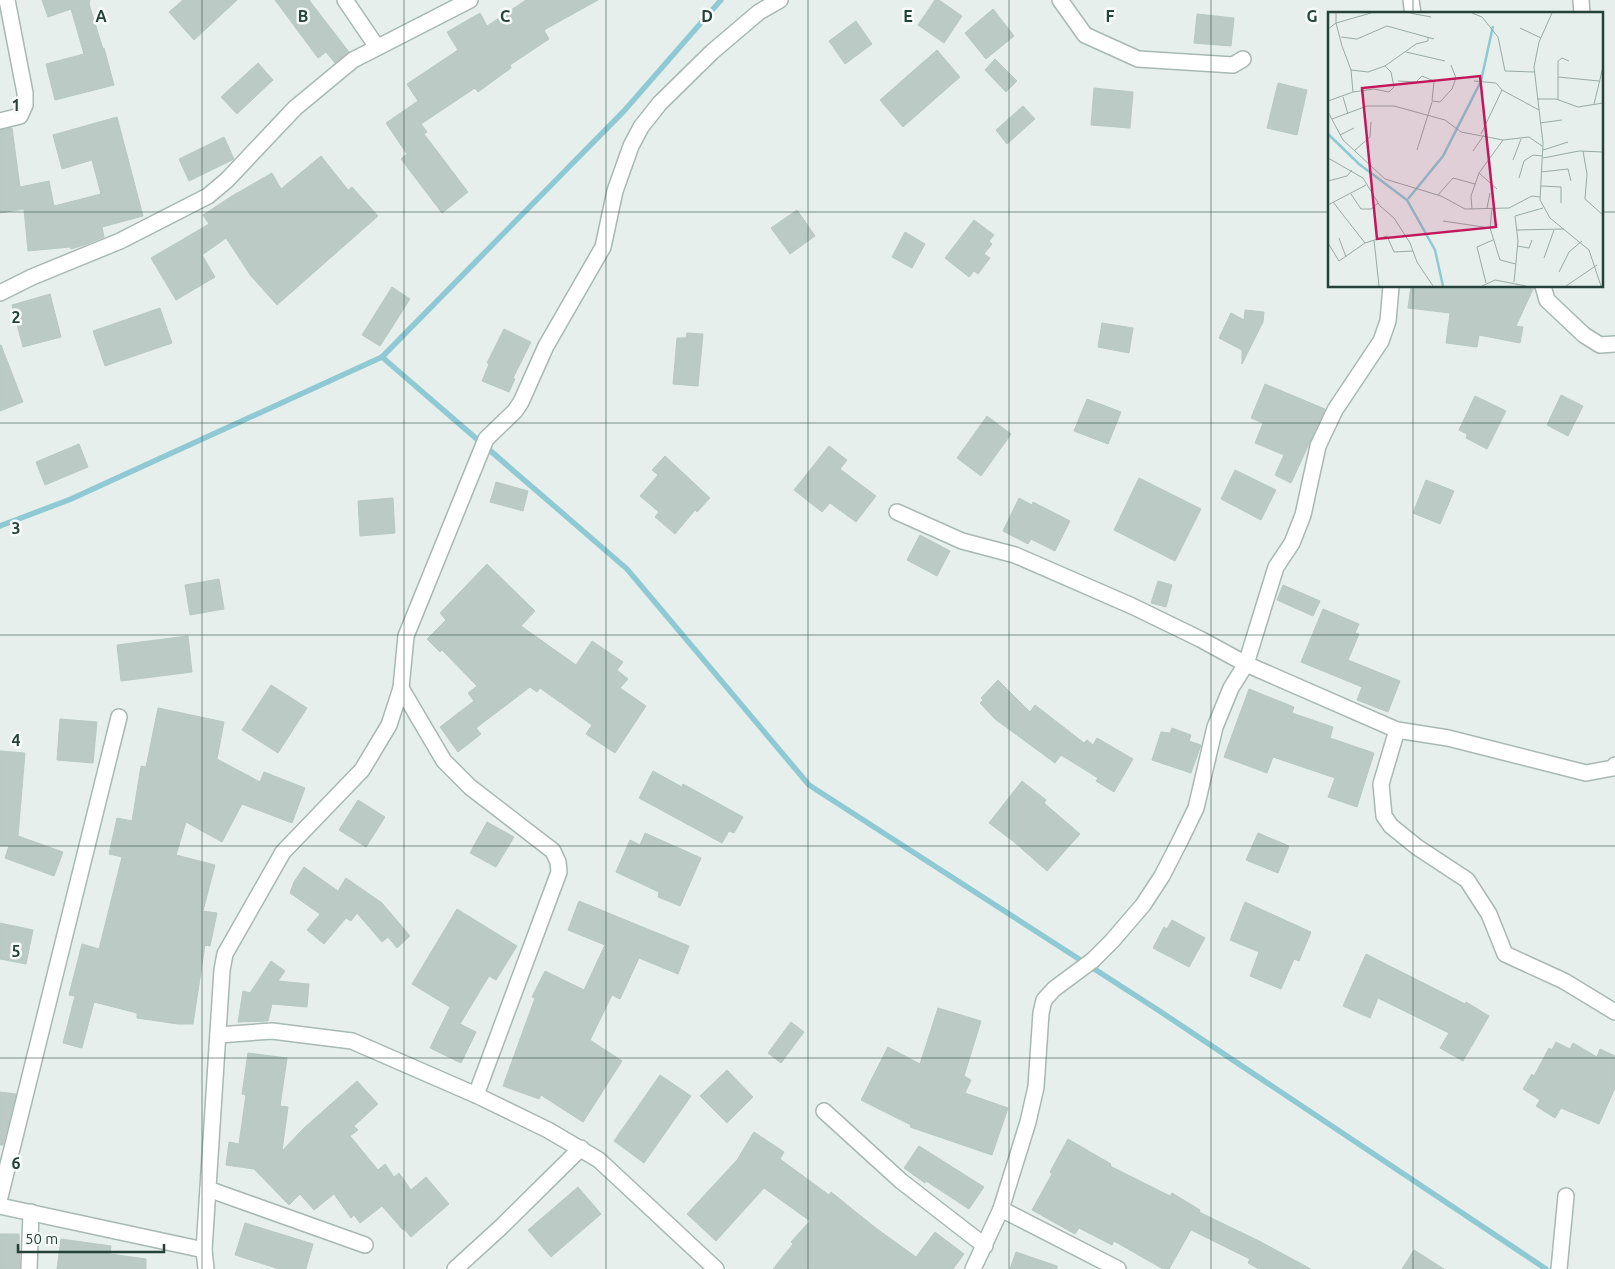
<svg xmlns="http://www.w3.org/2000/svg" width="1615" height="1269" viewBox="0 0 1615 1269" font-family="Ubuntu,sans-serif">
  <style>
    .lines { fill: none; stroke-linecap: round; stroke-linejoin: round }
    .stream { stroke: #8ec9d4; stroke-width: 5.5 }
    .building { fill: #bbcac4; stroke: #b8c9c2 }
    .street-casing { stroke: #a8b8b2; stroke-width: 18 }
    .street { stroke: #fff; stroke-width: 15 }
    .grid { fill: none; stroke: #24423a; stroke-width: 1; stroke-opacity: 0.55 }
    .inset-river { fill: none; stroke: #8ec9d4; stroke-width: 2.5 }
    .inset-road { fill: none; stroke: #98aaa4; stroke-width: 1 }
    .view { fill: #c2185b; fill-opacity: 0.15; stroke: #c2185b; stroke-width: 2.5 }
    .inset-edge { fill: none; stroke: #24423a; stroke-width: 2.5 }
    .grid-label { font-size: 16px; text-anchor: middle; font-weight: bold; fill: #24423a; stroke: #f7fbf9; stroke-width: 5; stroke-linejoin: round; paint-order: stroke }
  </style>
  <rect width="100%" height="100%" fill="#e6efeb"/>
  <g class="lines">
    <g class="stream">
      <path d="M382 357 627 569 809 785 1158 1010 1546 1269"/>
      <path d="M0 526 71 499 382 357 624 111 721 0"/>
    </g>
  </g>
  <g class="building">
    <path d="M42 0H90L89 4 103 49 104 48 114 85 55 100 46 64 84 54 71 9 48 17Z"/>
    <path d="M183 0H237L194 40 169 12Z"/>
    <path d="M275 0H309L349 52 335 63 326 52 318 58Z"/>
    <path d="M526 0H598L544 30 549 39 510 65 511 68 478 92 475 88 421 124 427 132 424 134 468 192 442 213 401 159 407 154 386 123 418 101 407 84 458 50 447 32 480 13 487 26Z"/>
    <path d="M935 0H939L962 16 944 43 918 25Z"/>
    <path d="M993 9 1014 36 986 59 965 33Z"/>
    <path d="M1197 14 1234 18 1231 46 1194 43Z"/>
    <path d="M856 21 872 44 845 64 829 41Z"/>
    <path d="M937 50 960 77 903 127 880 100Z"/>
    <path d="M995 59 1017 81 1006 92 985 70Z"/>
    <path d="M258 63 273 80 237 114 221 97Z"/>
    <path d="M1278 83 1307 90 1297 135 1267 128Z"/>
    <path d="M1094 88 1133 92 1130 128 1091 125Z"/>
    <path d="M1023 106 1035 119 1007 144 996 130Z"/>
    <path d="M117 117 143 216 102 227 104 237 87 244 71 249 70 247 28 251 24 209 0 213V130L12 128 20 187 49 181 54 206 101 194 92 160 62 169 53 135Z"/>
    <path d="M224 137 234 159 189 181 179 159Z"/>
    <path d="M321 156 348 190 352 187 378 216 277 305 251 276 226 238 202 255 215 277 176 300 151 258 209 224 203 215 232 196 272 173 281 189Z"/>
    <path d="M797 210 815 236 790 254 771 228Z"/>
    <path d="M974 220 994 235 989 241 992 244 984 254 990 258 978 274 974 271 969 277 945 258Z"/>
    <path d="M905 232 925 244 912 268 892 257Z"/>
    <path d="M1411 286H1534V287L1516 326 1523 327 1520 343 1479 335 1477 347 1446 343 1450 313 1408 308Z"/>
    <path d="M392 287 410 299 380 346 362 335Z"/>
    <path d="M50 294 61 337 23 347 12 305Z"/>
    <path d="M160 308 172 343 105 366 93 331Z"/>
    <path d="M1245 310 1264 312 1263 322 1242 364V350L1219 338 1231 313 1244 320Z"/>
    <path d="M1102 323 1133 328 1129 353 1098 347Z"/>
    <path d="M504 329 531 342 513 378 515 379 509 392 482 381 489 364 487 363Z"/>
    <path d="M687 333 703 334 698 386 673 384 677 338H686Z"/>
    <path d="M0 345H1L23 402 0 411Z"/>
    <path d="M1265 384 1325 409 1291 483 1275 475 1284 455 1255 443 1263 423 1251 418Z"/>
    <path d="M1561 395 1583 406 1568 436 1547 425Z"/>
    <path d="M1475 396 1506 411 1487 449 1466 438 1467 434 1459 430Z"/>
    <path d="M1087 399 1121 412 1108 444 1074 431Z"/>
    <path d="M987 416 1011 434 981 476 957 458Z"/>
    <path d="M79 444 88 467 45 485 36 462Z"/>
    <path d="M829 446 847 460 840 469 876 496 856 522 830 503 822 512 794 490Z"/>
    <path d="M665 456 710 498 697 512 695 510 675 534 655 517 659 512 640 496 658 475 652 470Z"/>
    <path d="M1235 470 1276 490 1261 520 1221 499Z"/>
    <path d="M1139 478 1201 509 1175 561 1114 530Z"/>
    <path d="M1426 480 1454 491 1440 524 1413 513Z"/>
    <path d="M496 482 528 491 523 511 490 502Z"/>
    <path d="M393 498 395 533 360 536 358 501Z"/>
    <path d="M1019 498 1032 505 1033 502 1070 521 1055 551 1031 539 1028 544 1003 531Z"/>
    <path d="M920 535 950 551 937 576 907 560Z"/>
    <path d="M487 564 535 611 521 626 576 665 592 641 623 662 617 670 628 679 620 688 646 706 615 753 586 734 592 725 540 688 537 692 530 687 476 728 481 734 458 752 440 727 474 701 468 693 477 686 442 650 440 652 427 639 446 620 440 613Z"/>
    <path d="M219 579 224 609 190 615 185 585Z"/>
    <path d="M1158 581 1172 585 1166 607 1151 603Z"/>
    <path d="M1283 585 1320 601 1313 616 1277 600Z"/>
    <path d="M1323 609 1359 624 1355 633 1359 634 1348 660 1400 681 1388 712 1357 700 1362 687 1301 662Z"/>
    <path d="M188 636 192 672 121 681 117 645Z"/>
    <path d="M998 680 1030 712 1035 705 1084 743 1087 740 1093 745 1097 738 1133 759 1114 792 1096 781 1098 778 1061 755 1055 763 995 719 980 703 983 700 981 698Z"/>
    <path d="M271 685 307 708 278 753 242 730Z"/>
    <path d="M1249 689 1294 707 1292 713 1333 727 1330 738 1374 753 1357 807 1328 797 1335 778 1273 757 1267 773 1224 757Z"/>
    <path d="M158 708 224 722 217 759 260 782 264 772 305 788 292 823 242 804 222 842 186 822 176 855 215 865 203 911 217 913 210 946 205 945 193 1024H178L137 1018V1013L94 1002 82 1048 63 1043 75 996 69 995 82 944 99 949 122 857 109 854 117 818 132 821 141 766 146 767Z"/>
    <path d="M60 719 97 722 93 763 57 760Z"/>
    <path d="M1172 728 1191 735 1189 741 1201 745 1191 773 1152 760 1161 732 1170 733Z"/>
    <path d="M0 751 25 753 18 836 63 852 54 876 5 858 9 846H0Z"/>
    <path d="M653 771 682 787 683 784 743 817 734 833 729 831 722 843 639 798Z"/>
    <path d="M1022 781 1046 800 1044 803 1080 834 1047 871 1013 841 989 823Z"/>
    <path d="M358 800 385 817 366 847 339 830Z"/>
    <path d="M487 822 514 837 496 867 470 853Z"/>
    <path d="M645 833 701 858 680 906 658 897 659 892 616 872 630 840 640 845Z"/>
    <path d="M1258 833 1289 846 1278 873 1246 860Z"/>
    <path d="M304 867 338 891 346 878 382 903 410 936 397 948 388 937 382 942 357 913 351 921 346 918 324 944 307 930 320 914 290 893 294 882Z"/>
    <path d="M579 901 689 946 678 974 639 958 620 999 612 995 590 1040 622 1061 583 1122 541 1095 539 1099 503 1086 535 998 532 997 545 971 584 990 605 945 568 930Z"/>
    <path d="M1245 902 1311 932 1299 961 1294 959 1281 989 1250 976 1259 952 1230 940Z"/>
    <path d="M457 909 517 946 496 980 489 976 460 1024 476 1032 461 1063 430 1048 450 1007 412 984Z"/>
    <path d="M1172 920 1205 938 1189 967 1153 948 1164 927 1167 929Z"/>
    <path d="M0 923 33 930 26 964 0 959Z"/>
    <path d="M1366 954 1465 1004 1466 1002 1489 1016 1463 1061 1440 1048 1449 1033 1378 998 1370 1018 1343 1006Z"/>
    <path d="M271 961 285 971 278 981 309 984 307 1007 272 1004 268 1021 238 1022 243 991 250 993Z"/>
    <path d="M938 1008 981 1021 964 1076 971 1080 965 1093 1008 1108 992 1155 910 1127 911 1125 861 1100 888 1047 920 1064Z"/>
    <path d="M791 1022 804 1032 781 1063 768 1053Z"/>
    <path d="M1556 1042 1570 1049 1573 1043 1597 1057 1600 1049 1615 1056V1088L1599 1124 1561 1108 1555 1118 1536 1106 1540 1100 1523 1089 1532 1074 1534 1076 1549 1048 1552 1050Z"/>
    <path d="M248 1053 287 1058 280 1106 288 1107 282 1151 304 1128 357 1081 378 1104 354 1126 358 1130 350 1136 378 1170 385 1164 394 1177 399 1173 411 1190 426 1177 449 1204 411 1237 404 1229 403 1230 382 1206 360 1223 354 1215 351 1218 334 1194 314 1210 300 1194 289 1205 254 1169 226 1165 229 1142 239 1144 246 1095 242 1094Z"/>
    <path d="M727 1070 753 1097 727 1123 700 1096Z"/>
    <path d="M660 1075 691 1096 644 1163 614 1141Z"/>
    <path d="M0 1092 16 1094 3 1145H0Z"/>
    <path d="M754 1132 784 1152 780 1159 829 1195 831 1192 877 1229 916 1257 935 1232 964 1254 953 1269H773L793 1244 791 1242 810 1221 764 1188 716 1241 687 1214 737 1160Z"/>
    <path d="M1068 1139 1111 1164 1110 1166 1170 1196 1172 1193 1200 1210 1199 1212 1259 1241 1311 1269H1259L1248 1263 1250 1259 1191 1230 1169 1269H1163L1114 1241 1112 1245 1079 1228 1075 1234 1032 1210 1052 1174 1050 1172Z"/>
    <path d="M919 1146 984 1187 969 1209 926 1181 925 1183 904 1168Z"/>
    <path d="M578 1187 601 1214 551 1257 528 1230Z"/>
    <path d="M245 1223 313 1244 306 1269H279L235 1255Z"/>
    <path d="M0 1234H19L20 1269H0Z"/>
    <path d="M61 1239 111 1246 110 1254 146 1259V1269H57Z"/>
    <path d="M1414 1250 1444 1269H1402Z"/>
    <path d="M1016 1252 1057 1266V1269H1010Z"/>
  </g>
  <g class="lines">
    <g class="street-casing">
      <g id="street">
        <path d="M345 0 377 47"/>
        <path d="M1060 0 1085 35 1138 59 1233 65 1243 59"/>
        <path d="M1411 0 1413 14"/>
        <path d="M1581 0 1582 14"/>
        <path d="M0 121 20 116 25 105V93L7 0"/>
        <path d="M1543 286 1547 300 1584 335 1600 345 1615 344"/>
        <path d="M0 293 32 277 120 241 208 196 227 180 295 108 353 60 470 0"/>
        <path d="M897 512 962 541 1015 555 1132 606 1200 639 1246 664 1397 730"/>
        <path d="M401 688 444 761 470 787 553 851 558 862 559 872 476 1095"/>
        <path d="M1615 765 1613 768 1586 773 1448 738 1397 730 1381 784 1384 816 1391 826 1417 847 1467 880 1489 914 1505 954 1564 981 1615 1012"/>
        <path d="M218 1035 272 1031 352 1041 476 1095 548 1130 599 1160 716 1269"/>
        <path d="M824 1111 901 1181 985 1246"/>
        <path d="M208 1189 365 1245"/>
        <path d="M0 1197 119 717"/>
        <path d="M0 1206 204 1250"/>
        <path d="M1001 1209 1118 1269"/>
        <path d="M29 1269 31 1212"/>
        <path d="M206 1269 204 1250 222 970 225 954 283 852 362 770 389 725 401 688 406 636 486 439 515 411 521 402 546 346 603 247 615 191 631 146 641 127 660 103 712 52 759 12 780 0"/>
        <path d="M455 1269 500 1228 581 1148"/>
        <path d="M973 1269 1001 1209 1028 1122 1036 1087 1041 1013 1044 1000 1054 989 1093 960 1112 941 1143 905 1162 876 1180 841 1196 808 1215 727 1231 688 1246 664 1276 567 1292 543 1303 515 1318 446 1335 410 1381 341 1388 321 1391 286"/>
        <path d="M1559 1269 1566 1196"/>
      </g>
    </g>
    <use href="#street" class="street"/>
  </g>
  <path class="grid" d="M202 0V1269M404 0V1269M606 0V1269M808 0V1269M1009 0V1269M1211 0V1269M1413 0V14M0 212H1329M1601 212H1615M1413 286V1269M0 423H1615M0 635H1615M0 846H1615M0 1058H1615"/>
  <g transform="translate(1328 12)">
    <rect width="275" height="275" fill="#e6efeb"/>
    <path class="inset-river" d="M0 122 31 152 79 188 107 238 115 274M80 187 115 144 153 69 165 14"/>
    <path class="inset-road" d="M82 1 103 5M144 1 154 5 170 25 177 59 206 60M224 1 211 30 206 55 215 131 212 188 222 206 261 238 273 274M192 16 213 26M0 17 8 11V1M13 25 29 27 59 14 106 27M78 40 117 49M57 54 88 32 100 29V25M23 58 25 80 46 77 61 80 66 75 63 60 57 54 40 60 23 58 14 34 8 11 43 1M230 65 271 69M70 69 88 70 94 64 106 69 104 89 112 90 124 77 128 66 123 53M146 69 168 71 174 78M15 85 20 102M209 87H228L250 95 275 91M230 88V49L234 46 241 49M0 89 25 80M266 92 275 55M0 100 15 128 57 167 113 184 137 197 181 196 204 184 212 185M4 107 39 94H66L117 108 133 120 175 128 201 125 214 134M212 111 234 108M153 122 174 78 211 98M12 123 26 116M27 138 42 125 43 110M89 138 104 90M215 138 240 130M145 139 156 123M255 139 259 162 257 187 275 203M0 146 35 166 52 194 66 206 82 231 89 250 105 274M215 146 251 139 275 140M185 148 193 127M213 160 240 157 243 169M151 161 169 177M191 166 196 149 205 143 214 144M0 169 19 164 24 158M213 174 233 175V191M23 182 33 197H43L50 191M110 183 125 166 147 172M5 190 37 231M0 193 38 173M159 196 162 181M164 196 162 216 172 248 188 252M144 197 143 184 151 161 175 128M115 209 162 216M189 218 236 217M11 226 18 245M46 228 51 274M0 231 11 249 37 231 59 224 66 240 85 239M189 234 201 236 204 228M216 246 226 218M231 260 241 240 254 229M186 270 190 229 187 204 215 196M158 271 149 235 165 228M154 274 167 268 198 274M238 274 269 253"/>
    <path class="view" d="M152 64 168 215 49 227 34 76Z"/>
    <rect width="275" height="275" class="inset-edge"/>
  </g>
  <g class="grid-label">
    <text x="101" y="22">A</text>
    <text x="303" y="22">B</text>
    <text x="505" y="22">C</text>
    <text x="707" y="22">D</text>
    <text x="908" y="22">E</text>
    <text x="1110" y="22">F</text>
    <text x="1312" y="22">G</text>
    <text x="16" y="111">1</text>
    <text x="16" y="323">2</text>
    <text x="16" y="534">3</text>
    <text x="16" y="746">4</text>
    <text x="16" y="957">5</text>
    <text x="16" y="1169">6</text>
  </g>
  <path d="M18 1244v8h146v-8" fill="none" stroke="#24423a" stroke-width="2.5"/>
  <text x="25" y="1244" font-size="15" fill="#24423a" stroke="#f7fbf9" stroke-width="4" paint-order="stroke">50 m</text>
</svg>
